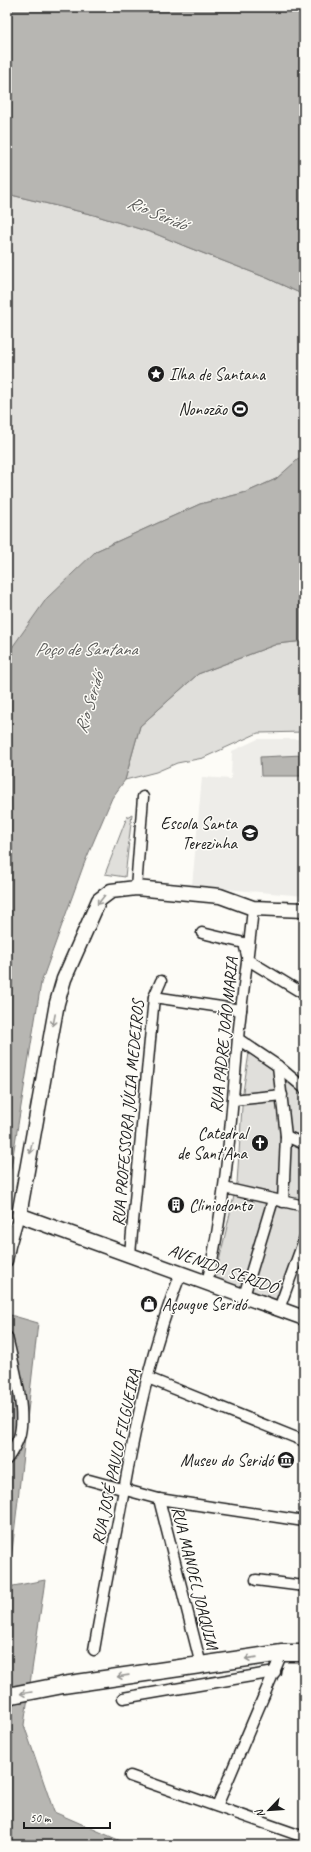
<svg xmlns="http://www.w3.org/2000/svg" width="311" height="1852" viewBox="0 0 311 1852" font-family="Caveat,sans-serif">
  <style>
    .built { fill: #eeede9 }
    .green { fill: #e0dfdb; stroke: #7e7e7c }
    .water { fill: #b7b6b2; stroke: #797876 }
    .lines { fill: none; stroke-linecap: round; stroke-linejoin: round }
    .street-casing { stroke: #1c1c1c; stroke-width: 13 }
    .secondary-casing { stroke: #1c1c1c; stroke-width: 17 }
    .primary-casing { stroke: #1c1c1c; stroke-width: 19 }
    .street { stroke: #fdfcf7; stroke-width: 10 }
    .secondary { stroke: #fdfcf7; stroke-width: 14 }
    .primary { stroke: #fdfcf7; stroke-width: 16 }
    .oneway { stroke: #989794 }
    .labels { text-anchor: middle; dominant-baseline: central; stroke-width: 3; stroke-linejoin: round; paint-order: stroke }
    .poi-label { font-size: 17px; fill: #1c1c1c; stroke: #fdfcf7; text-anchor: end }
    .street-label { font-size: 17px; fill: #1c1c1c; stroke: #fdfcf7 }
    .water-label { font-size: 18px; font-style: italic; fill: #5a5a58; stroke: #fdfcf7 }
  </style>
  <rect width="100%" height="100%" fill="#fdfcf7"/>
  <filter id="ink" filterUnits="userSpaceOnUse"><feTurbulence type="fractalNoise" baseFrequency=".025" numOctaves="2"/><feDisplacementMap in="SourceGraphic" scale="8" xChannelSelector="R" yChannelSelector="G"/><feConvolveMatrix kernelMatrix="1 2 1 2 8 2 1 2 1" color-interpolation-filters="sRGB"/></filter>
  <g filter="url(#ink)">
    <path class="built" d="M258 739H304V896L192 886 202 777 231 779 232 751Z"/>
    <g class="green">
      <path d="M7 194 94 215 156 234 187 247 267 278 304 295V454L301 458 276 479 247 492 200 504 96 551 11 649 7 659Z"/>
      <path d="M304 641V732L258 733 203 758 177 763 156 772 125 780 140 726 198 674 277 644Z"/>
      <path d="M132 814 125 877 105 874 127 817Z"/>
      <path d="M249 1053 304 1092V1227L274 1304 214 1283 237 1183 243 1092Z"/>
    </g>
    <g class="water">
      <path d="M7 7H304V295L267 278 187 247 156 234 94 215 7 194Z"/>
      <path d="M304 454V641L277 644 198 674 140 726 125 780 112 798 84 864 41 983 10 1174 7 1186V659L11 649 47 598 96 551 200 504 247 492 276 479Z"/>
      <path d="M302 755V776H261L260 757Z"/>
      <path d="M7 1314 38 1323 8 1587 45 1580 24 1725 54 1812 130 1845H7Z"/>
    </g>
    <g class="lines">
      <g class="street-casing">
        <g id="street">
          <path d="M136 888 143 797"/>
          <path d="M202 933 244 943 248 960 304 994"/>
          <path d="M154 997 241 1010"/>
          <path d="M238 1039 278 1066 304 1088"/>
          <path d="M278 1066 286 1136 283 1202"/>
          <path d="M233 1100 282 1095"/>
          <path d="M286 1136 304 1144"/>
          <path d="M224 1188 304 1206"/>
          <path d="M130 1254 154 997 161 981"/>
          <path d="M7 1261 10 1246 19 1215"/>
          <path d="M207 1283C226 1203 231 1120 238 1038 242 995 249 952 253 908"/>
          <path d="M244 1296 273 1200"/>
          <path d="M279 1309 304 1240"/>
          <path d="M7 1337C13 1363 27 1412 19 1437 16 1445 12 1452 7 1459"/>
          <path d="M148 1378 304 1441"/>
          <path d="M89 1480 159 1499 304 1521"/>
          <path d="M159 1499 201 1665"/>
          <path d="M256 1580 304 1586"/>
          <path d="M94 1650C103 1597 114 1543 124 1490 137 1417 153 1342 181 1273"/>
          <path d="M123 1698 275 1672"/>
          <path d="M130 1776 304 1837"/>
          <path d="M217 1806 282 1653"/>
        </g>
      </g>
      <g class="secondary-casing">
        <path id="secondary" d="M304 910 253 908 220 896 136 888 111 891 99 900 64 979 57 1003 19 1215 304 1318"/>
      </g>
      <g class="primary-casing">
        <path id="primary" d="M7 1696 63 1685 282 1653H304"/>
      </g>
      <use href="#street" class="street"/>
      <use href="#secondary" class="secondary"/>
      <use href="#primary" class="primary"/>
    </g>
    <defs><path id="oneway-shaft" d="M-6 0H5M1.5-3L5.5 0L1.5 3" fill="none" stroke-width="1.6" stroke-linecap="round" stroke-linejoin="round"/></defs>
    <g class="oneway">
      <use href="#oneway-shaft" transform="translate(101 900) rotate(128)"/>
      <use href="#oneway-shaft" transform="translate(54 1020) rotate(101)"/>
      <use href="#oneway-shaft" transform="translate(31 1148) rotate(100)"/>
      <use href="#oneway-shaft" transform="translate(251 1658) rotate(172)"/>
      <use href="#oneway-shaft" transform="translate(123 1676) rotate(172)"/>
      <use href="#oneway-shaft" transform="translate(26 1693) rotate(171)"/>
    </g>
  </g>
  <defs>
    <g id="sight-disc" transform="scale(0.9)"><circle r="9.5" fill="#1c1c1c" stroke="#fdfcf7"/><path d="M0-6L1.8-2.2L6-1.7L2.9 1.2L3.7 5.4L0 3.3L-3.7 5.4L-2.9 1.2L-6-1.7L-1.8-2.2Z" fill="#fff"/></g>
    <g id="stadium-disc" transform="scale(0.9)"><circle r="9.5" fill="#1c1c1c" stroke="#fdfcf7"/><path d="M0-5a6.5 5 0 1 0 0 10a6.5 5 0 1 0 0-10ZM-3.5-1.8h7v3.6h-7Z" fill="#fff"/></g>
    <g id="school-disc" transform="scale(0.9)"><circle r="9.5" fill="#1c1c1c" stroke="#fdfcf7"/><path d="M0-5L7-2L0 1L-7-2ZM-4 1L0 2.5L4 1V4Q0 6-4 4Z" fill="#fff"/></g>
    <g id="church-disc" transform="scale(0.9)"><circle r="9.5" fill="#1c1c1c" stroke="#fdfcf7"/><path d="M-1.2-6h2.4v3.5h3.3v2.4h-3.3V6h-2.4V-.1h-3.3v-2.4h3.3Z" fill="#fff"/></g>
    <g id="building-disc" transform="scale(0.9)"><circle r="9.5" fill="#1c1c1c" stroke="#fdfcf7"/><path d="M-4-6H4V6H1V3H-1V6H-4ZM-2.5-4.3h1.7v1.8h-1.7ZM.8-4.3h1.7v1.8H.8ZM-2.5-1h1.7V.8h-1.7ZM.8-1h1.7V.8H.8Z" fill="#fff"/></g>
    <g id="shop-disc" transform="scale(0.9)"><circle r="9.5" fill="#1c1c1c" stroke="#fdfcf7"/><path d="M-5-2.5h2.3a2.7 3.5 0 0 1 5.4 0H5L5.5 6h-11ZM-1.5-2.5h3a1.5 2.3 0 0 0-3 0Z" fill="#fff"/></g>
    <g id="museum-disc" transform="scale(0.9)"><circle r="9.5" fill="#1c1c1c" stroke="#fdfcf7"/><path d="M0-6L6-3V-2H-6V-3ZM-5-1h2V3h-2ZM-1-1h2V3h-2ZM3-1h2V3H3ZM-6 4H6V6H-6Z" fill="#fff"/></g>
  </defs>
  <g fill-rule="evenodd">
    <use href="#sight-disc" x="156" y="374"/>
    <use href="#stadium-disc" x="240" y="409"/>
    <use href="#school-disc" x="250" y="833"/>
    <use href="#church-disc" x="260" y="1143"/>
    <use href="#building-disc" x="176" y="1205"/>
    <use href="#shop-disc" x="149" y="1304"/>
    <use href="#museum-disc" x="286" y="1460"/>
  </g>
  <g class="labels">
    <g class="poi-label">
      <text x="169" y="374" text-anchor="start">Ilha de Santana</text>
      <text x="227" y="409">Nonozão</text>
      <text x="237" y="823">Escola Santa<tspan x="237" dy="20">Terezinha</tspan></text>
      <text x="247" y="1133">Catedral<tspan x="247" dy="20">de Sant'Ana</tspan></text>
      <text x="189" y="1205" text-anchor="start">Cliniodonto</text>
      <text x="162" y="1304" text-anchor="start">Açougue Seridó</text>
      <text x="273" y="1460">Museu do Seridó</text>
    </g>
    <g class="street-label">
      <text transform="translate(224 1035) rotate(-84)">RUA PADRE JOÃO MARIA</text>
      <text transform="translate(128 1113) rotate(-85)">RUA PROFESSORA JÚLIA MEDEIROS</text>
      <text transform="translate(223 1269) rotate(20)">AVENIDA SERIDÓ</text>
      <text transform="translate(116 1457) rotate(-78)">RUA JOSÉ PAULO FILGUEIRA</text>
      <text transform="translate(195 1578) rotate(76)">RUA MANOEL JOAQUIM</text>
    </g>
    <g class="water-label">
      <text transform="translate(157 213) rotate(23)">Rio Seridó</text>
      <text x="86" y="649">Poço de Santana</text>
      <text transform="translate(89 703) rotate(-73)">Rio Seridó</text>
    </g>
  </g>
  <rect width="311" height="1852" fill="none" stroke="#fdfcf7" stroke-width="24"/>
  <rect x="12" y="12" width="287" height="1828" fill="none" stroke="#1c1c1c" stroke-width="1.5" filter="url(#ink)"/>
  <g transform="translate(269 1810) rotate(245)" stroke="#fdfcf7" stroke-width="3" paint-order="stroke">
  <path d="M0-3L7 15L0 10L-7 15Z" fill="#1c1c1c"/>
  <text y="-6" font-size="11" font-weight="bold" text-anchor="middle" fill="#1c1c1c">N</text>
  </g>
  <path d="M24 1822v6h86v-6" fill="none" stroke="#1c1c1c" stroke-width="2"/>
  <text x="30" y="1822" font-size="12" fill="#1c1c1c" stroke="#fdfcf7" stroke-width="3" paint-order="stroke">50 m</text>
</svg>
